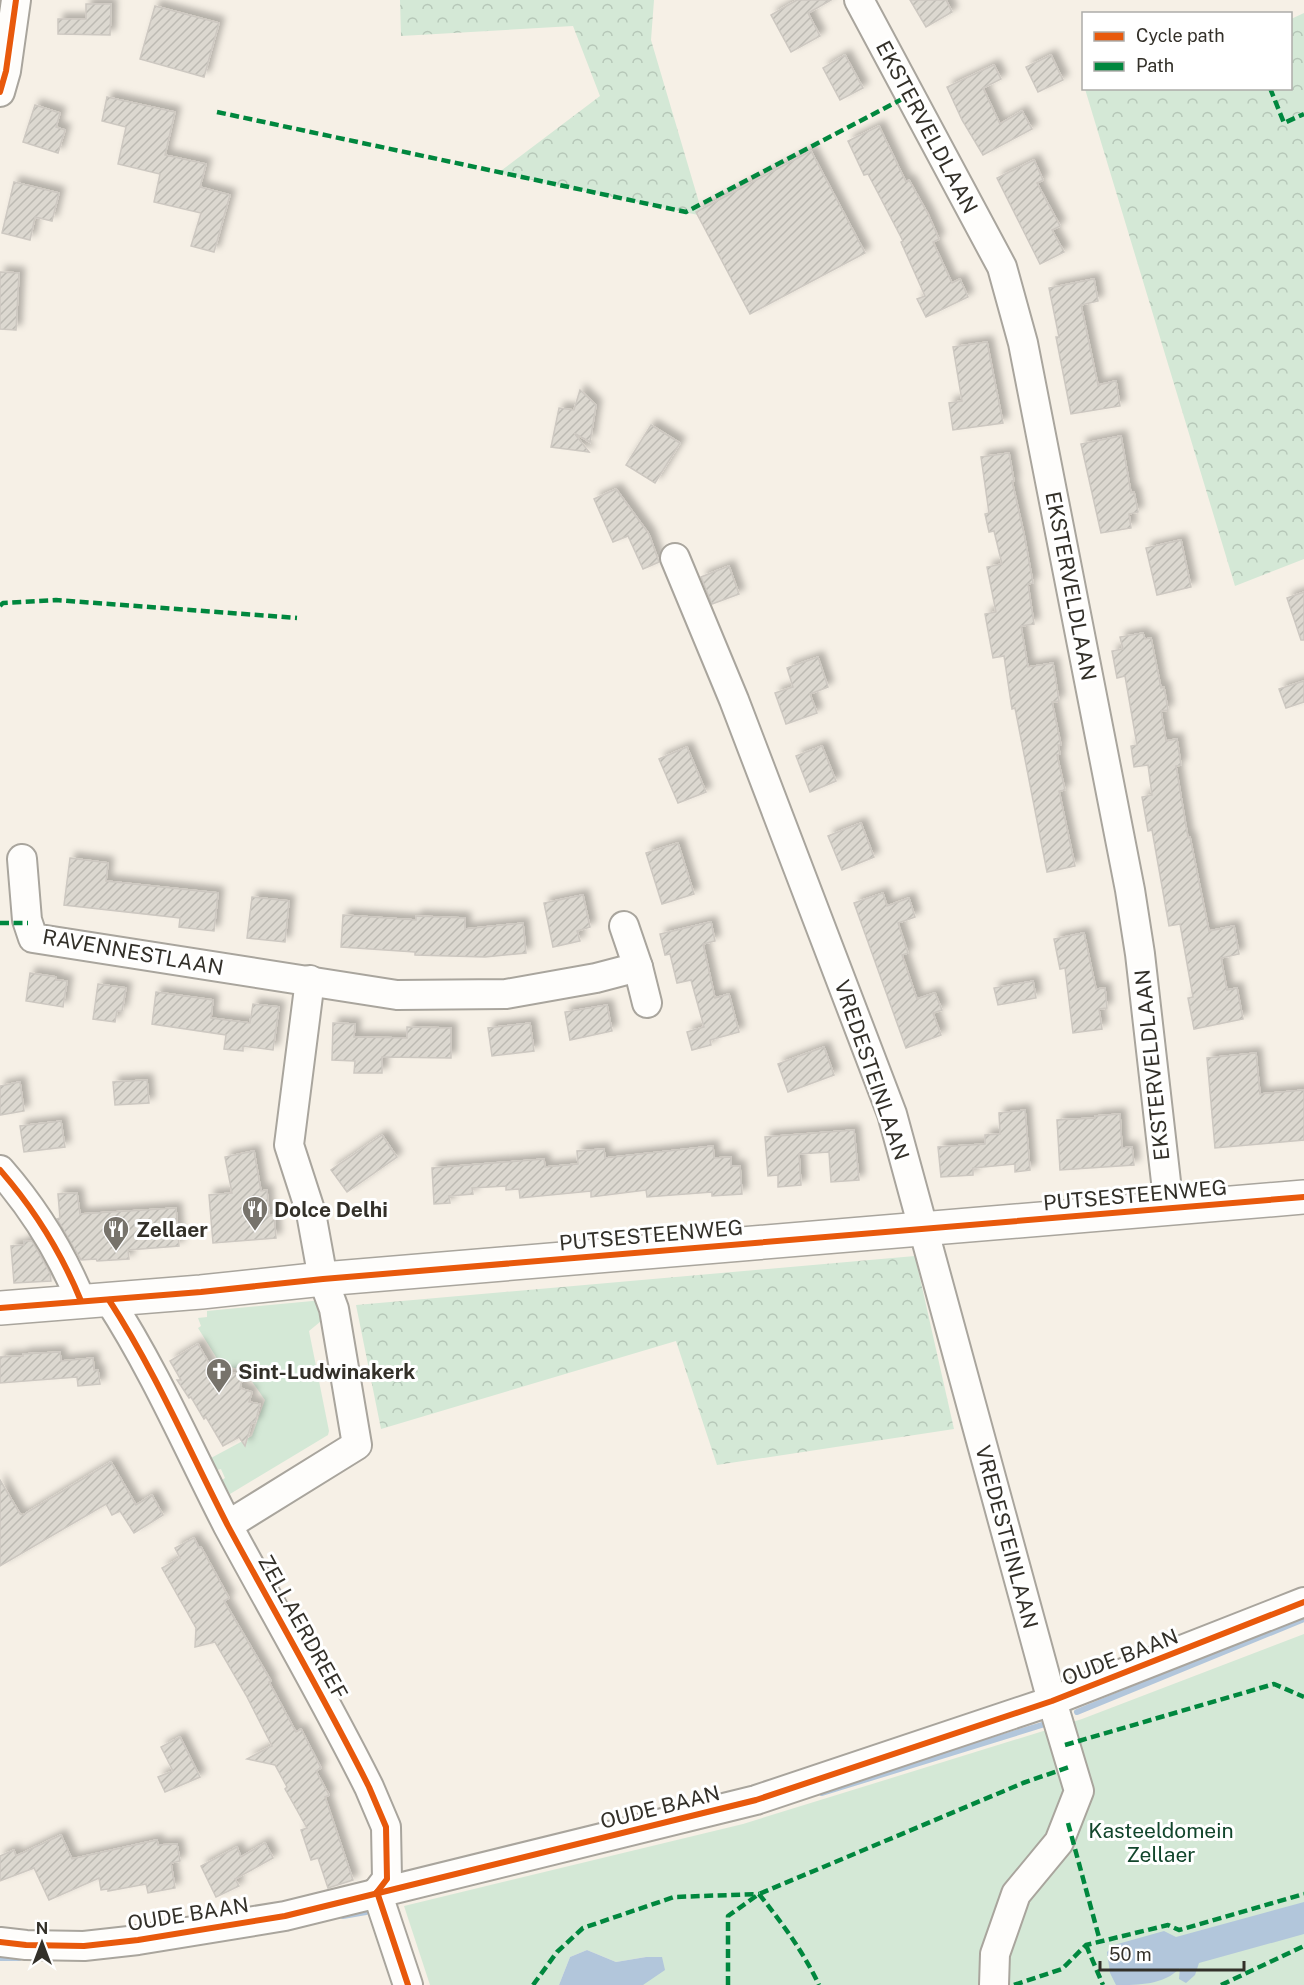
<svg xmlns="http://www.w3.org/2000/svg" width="1304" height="1985" viewBox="0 0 1304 1985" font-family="'Public Sans',sans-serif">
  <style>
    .forest { fill: url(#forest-crowns) }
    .park { fill: #d4e8d6 }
    .water { fill: #b2c6db }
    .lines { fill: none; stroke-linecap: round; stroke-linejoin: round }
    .stream { stroke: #b2c6db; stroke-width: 6 }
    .building { fill: url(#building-hatch); stroke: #cdc8c1; stroke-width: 1.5; filter: url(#shadow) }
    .minor-casing { stroke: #a9a59d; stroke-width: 32 }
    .major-casing { stroke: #a9a59d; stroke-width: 36 }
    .minor { stroke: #fefdfb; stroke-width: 28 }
    .major { stroke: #fefdfb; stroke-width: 33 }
    .quiet { stroke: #00873e; stroke-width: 4.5; stroke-dasharray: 9 4.5; stroke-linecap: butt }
    .cycleway-casing { stroke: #fff; stroke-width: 10 }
    .cycleway { stroke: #e8590c; stroke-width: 6 }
    .labels { text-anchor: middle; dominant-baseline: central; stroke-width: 6; stroke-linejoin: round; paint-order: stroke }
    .street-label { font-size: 21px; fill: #333029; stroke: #fff }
    .poi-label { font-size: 21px; font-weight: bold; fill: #333029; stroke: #fff; text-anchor: start }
    .park-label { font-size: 21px; fill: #12462c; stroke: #fff }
  </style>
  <defs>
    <pattern id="forest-crowns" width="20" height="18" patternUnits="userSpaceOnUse" patternTransform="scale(1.5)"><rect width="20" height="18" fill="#d4e8d6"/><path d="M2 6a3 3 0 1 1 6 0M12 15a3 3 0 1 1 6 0" fill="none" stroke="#b6c7b8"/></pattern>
    <pattern id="building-hatch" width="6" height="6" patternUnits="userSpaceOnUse" patternTransform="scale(1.5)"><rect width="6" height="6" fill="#dcd8d0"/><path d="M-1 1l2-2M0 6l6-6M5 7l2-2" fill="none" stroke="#bdbab3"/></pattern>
    <filter id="shadow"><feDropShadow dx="5.5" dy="-5.5" stdDeviation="3" flood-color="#0004"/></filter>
  </defs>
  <rect width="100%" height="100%" fill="#f6f0e6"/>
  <g class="forest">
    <path d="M400 0H654L651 40 703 216 498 173 600 96 573 26 401 36Z"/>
    <path d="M1304 13V559L1235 586 1085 89 1290 88 1291 19Z"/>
    <path d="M915 1256 954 1429 717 1465 676 1341 381 1429 356 1305Z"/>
  </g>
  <g class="park">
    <path d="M323 1300 326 1317 309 1331 329 1431 328 1435 230 1494 222 1480 225 1478 221 1469 217 1470 211 1458 252 1436 265 1400 244 1370 221 1365 198 1328 201 1326 198 1318 207 1317V1311Z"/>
    <path d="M1304 1634V1985H643L646 1957 616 1962 587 1950 570 1957 559 1985H430L404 1906 743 1824 1082 1719Z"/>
  </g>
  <g class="water">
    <path d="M1304 1902V1934L1199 1963 1195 1975 1186 1983 1179 1979 1180 1968C1164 1985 1139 1985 1116 1985L1110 1973 1107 1952 1114 1945 1164 1931 1176 1937Z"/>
    <path d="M587 1950 616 1962 646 1957H662L665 1970 643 1985H559L570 1957Z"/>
  </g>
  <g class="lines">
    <g class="stream">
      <path d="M1077 1712 1304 1619"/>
      <path d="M822 1793 1045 1724"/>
      <path d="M343 1916 366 1912"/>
      <path d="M0 1958H19"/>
    </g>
  </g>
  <g class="building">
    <path d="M797 0H831L808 13 820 36 791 52 771 15Z"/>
    <path d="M910 0H946L952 12 926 27Z"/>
    <path d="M86 4H111L110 35 58 34V19H86Z"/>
    <path d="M155 6 219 23 204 77 140 59Z"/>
    <path d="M845 55 863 88 840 100 823 68Z"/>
    <path d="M1051 55 1063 80 1038 92 1026 67Z"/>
    <path d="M994 65 1001 79 983 88 1000 124 1022 111 1032 129 983 155 962 120 947 87Z"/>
    <path d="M107 97 175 112 165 155 206 164 200 187 230 195 214 252 191 246 201 213 154 202 160 174 118 164 126 127 102 121Z"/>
    <path d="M35 105 60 113 56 127 65 130 58 153 23 142Z"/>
    <path d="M879 126 906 182 909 180 928 214 939 239 933 242 952 283 960 279 968 297 926 317 917 299 925 296 901 242 903 241 868 174 864 175 848 141Z"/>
    <path d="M811 151 865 253 750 314 696 212Z"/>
    <path d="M1034 160 1043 180 1037 183 1060 226 1052 230 1064 252 1040 264 997 178Z"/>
    <path d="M14 182 59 193 52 221 35 217 30 240 2 233Z"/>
    <path d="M0 272 19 273 16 330 0 329Z"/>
    <path d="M1094 279 1098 301 1081 305 1098 385 1116 381 1120 406 1071 414 1056 337H1059L1049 288Z"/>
    <path d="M987 342 1003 423 953 430 949 403 962 401 953 347Z"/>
    <path d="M580 390 596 405 590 442 574 433 589 452 551 447 559 408 574 410Z"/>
    <path d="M651 425 680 443 655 483 626 465Z"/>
    <path d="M1121 436 1131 493 1134 492 1138 512 1129 514 1131 528 1101 533 1081 444Z"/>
    <path d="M1009 453 1014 481H1012L1024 534 1033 583 1028 584 1034 624 1021 626 1028 667 1053 663 1059 701 1052 702 1061 745H1058L1060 754 1057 755 1065 790 1059 791 1075 866 1047 872 1015 708 1012 709 1004 656 993 658 985 614 996 612 987 567 1002 564 994 531 989 532 985 514 989 513 981 457Z"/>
    <path d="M616 489 649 534 659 562 643 569 628 536 613 542 594 499Z"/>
    <path d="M1181 540 1191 587 1157 595 1146 548Z"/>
    <path d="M729 566 739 594 712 604 701 577Z"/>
    <path d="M1304 592V640H1301L1287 598Z"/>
    <path d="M1143 633 1145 639 1151 638 1161 688 1164 687 1168 710 1161 711 1166 741 1177 739 1181 765 1176 766 1188 838 1190 837 1209 931 1234 926 1239 954 1221 958 1227 990 1237 988 1243 1019 1194 1029 1188 998 1193 997 1180 924 1169 926 1152 830 1148 831 1142 797 1152 795 1148 765 1134 767 1131 746 1137 745 1125 676 1117 678 1112 651 1123 649 1120 637Z"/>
    <path d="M818 657 828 687 810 694 817 713 786 724 775 693 793 687 787 668Z"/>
    <path d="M1304 681V702L1286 708 1279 689Z"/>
    <path d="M822 746 836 781 810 792 796 756Z"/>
    <path d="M687 747 706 792 678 803 659 759Z"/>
    <path d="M861 823 874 857 842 870 828 836Z"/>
    <path d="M678 843 694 894 662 904 646 853Z"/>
    <path d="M70 858 108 863 106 881 218 893 214 931 179 927 180 918 64 905Z"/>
    <path d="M883 893 887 906 909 898 915 917 898 923 908 953 902 955 917 999 935 993 942 1010 933 1013 941 1035 906 1048 854 903Z"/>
    <path d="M583 895 590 927 577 931 580 941 553 947 544 903Z"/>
    <path d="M252 897 289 901 285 942 247 938Z"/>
    <path d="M343 915 416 920V916L465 918V929L523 923 526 953 485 957 415 955V952L341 947Z"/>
    <path d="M711 922 715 941 703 944 715 998 729 994 739 1032 710 1040 711 1045 692 1050 687 1032 704 1027 691 980 677 983 670 954 665 955 660 934Z"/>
    <path d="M1084 933 1096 989 1105 988 1107 1008 1099 1009 1102 1029 1073 1033 1065 968 1060 969 1054 939Z"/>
    <path d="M30 973 56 977V980L67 981 63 1007 26 1001Z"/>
    <path d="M1033 981 1036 998 998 1005 994 988Z"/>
    <path d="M98 984 126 988 122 1011H117L115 1022 93 1019Z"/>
    <path d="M156 992 213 1000 211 1018 250 1023 253 1004 279 1007 273 1050 243 1046V1051L224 1049 226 1035 152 1024Z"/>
    <path d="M607 1005 612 1031 570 1040 565 1012Z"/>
    <path d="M333 1023 355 1024 354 1037 407 1038V1027L451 1028V1058L382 1057V1073H354L355 1061 332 1060Z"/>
    <path d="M530 1023 534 1051 492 1056 488 1028Z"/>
    <path d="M824 1047 834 1075 788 1092 778 1064Z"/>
    <path d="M1256 1053 1260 1094 1304 1090V1140L1215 1148 1207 1058Z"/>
    <path d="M147 1080 149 1103 115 1105 113 1082Z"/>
    <path d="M20 1082 24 1111 0 1115V1086Z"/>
    <path d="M1025 1110 1030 1170 1015 1172V1164L973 1168V1175L941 1177 938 1147 985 1144V1135L1000 1134 999 1113Z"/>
    <path d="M1120 1114 1122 1148 1132 1147 1134 1165 1060 1170 1057 1120 1095 1118V1116Z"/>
    <path d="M61 1121 65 1147 24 1152 20 1126Z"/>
    <path d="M854 1130 859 1180 831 1182 829 1152 799 1154 801 1185 778 1187V1175L768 1176 765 1137Z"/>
    <path d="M382 1135 397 1157 347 1192 331 1170Z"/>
    <path d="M713 1146 714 1158 731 1157V1166H740L742 1194 712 1196V1192L647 1197 646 1190 591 1197V1191L520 1198 519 1189 506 1190V1186L472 1188 473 1194 449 1196 450 1203 434 1204 432 1168 544 1159 545 1167 578 1164 577 1151 604 1149 605 1158Z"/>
    <path d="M254 1151 261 1191 267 1190 269 1216 274 1215 276 1238 213 1243 209 1195 232 1193 225 1157Z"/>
    <path d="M77 1193 80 1214 176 1208 179 1246 128 1250 129 1259 97 1261 96 1259 81 1260 57 1219 60 1218 58 1194Z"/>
    <path d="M24 1241H32L50 1273 51 1281 14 1283 11 1246 24 1245Z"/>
    <path d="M198 1344 218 1379 230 1372 243 1376 240 1388 252 1392 249 1402 260 1404 255 1423 252 1422 245 1446 239 1437 223 1446 206 1417 204 1419 191 1397 189 1398 177 1380H181L170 1361Z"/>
    <path d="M60 1352 61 1361 93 1358 94 1370H98L100 1384 78 1386 77 1377 0 1383V1357L23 1356V1354Z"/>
    <path d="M111 1462 136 1505 152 1495 163 1515 134 1533 120 1511 112 1515 106 1504 0 1566V1480L20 1514 23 1515Z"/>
    <path d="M194 1538 199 1548 201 1547 229 1598 224 1601 271 1681 269 1682 296 1732 301 1729 321 1768 316 1771 329 1795 325 1797 353 1880 328 1888 318 1858 311 1860 301 1830 307 1828 285 1789 287 1787 275 1765 247 1759 272 1746 246 1695 215 1642 195 1647 196 1628 162 1568 180 1558 175 1548Z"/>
    <path d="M180 1737 200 1777 165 1792 158 1777 173 1771 161 1747Z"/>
    <path d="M61 1835 72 1859 157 1840 158 1845 177 1844 180 1861 171 1863 175 1888 148 1893 146 1884 108 1891V1889L101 1890 99 1878 49 1900 34 1868 0 1881V1856L14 1850 16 1856Z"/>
    <path d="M265 1843 273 1858 235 1879 239 1886 216 1897 201 1866 237 1847 241 1857Z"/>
  </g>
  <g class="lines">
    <g class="minor-casing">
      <g id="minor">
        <path d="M859 0 1002 267 1023 343 1130 890 1140 954 1169 1208"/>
        <path d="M0 92 6 71 16 0"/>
        <path d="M675 558 734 700 892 1114 1052 1701 1079 1791 1059 1842 1016 1894 995 1954 994 1985"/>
        <path d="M22 859 27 920 33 938 397 995 506 994 596 978 638 967"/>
        <path d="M624 926 638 967 647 1003"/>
        <path d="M0 1170C35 1210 61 1252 81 1301"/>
        <path d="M109 1300C155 1371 189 1450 228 1526 275 1613 325 1699 369 1787L386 1827 387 1879 377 1892"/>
        <path d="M228 1525 357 1445 334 1309 323 1279 311 1213 289 1145 310 980"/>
        <path d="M377 1892 408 1985"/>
        <path d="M0 1942 26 1945 84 1946 138 1940 285 1916 756 1800 1052 1701 1304 1602"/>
      </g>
    </g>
    <g class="major-casing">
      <path id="major" d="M0 1308 201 1292 323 1279 1304 1197"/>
    </g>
    <use href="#minor" class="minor"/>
    <use href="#major" class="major"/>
    <g class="quiet">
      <path d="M1270 88 1284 123 1304 114"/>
      <path d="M217 112 686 212 910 95"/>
      <path d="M0 606 3 603 56 600 297 618"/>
      <path d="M0 923H28"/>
      <path d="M1065 1745 1274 1684 1304 1697"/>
      <path d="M1068 1823 1100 1941"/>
      <path d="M759 1894C782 1923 803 1951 819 1985"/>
      <path d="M1086 1945 1103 1985"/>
      <path d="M533 1985 557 1952 583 1928 674 1897 759 1894"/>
      <path d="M728 1985V1916L759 1894 1023 1783 1072 1766"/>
      <path d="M1014 1985 1062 1969 1086 1945 1168 1925 1179 1930 1304 1894"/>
      <path d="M1221 1985 1304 1946"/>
    </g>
    <g class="cycleway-casing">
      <g id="cycleway">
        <path d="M0 92 6 71 16 0"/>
        <path d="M0 1170C35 1210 61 1252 81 1301"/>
        <path d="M109 1300C155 1371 189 1450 228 1526 275 1613 325 1699 369 1787L386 1827 387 1879 377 1892"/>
        <path d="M0 1308 201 1292 323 1279 1304 1197"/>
        <path d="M377 1892 408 1985"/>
        <path d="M0 1942 26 1945 84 1946 138 1940 285 1916 756 1800 1052 1701 1304 1602"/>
      </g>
    </g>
    <use href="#cycleway" class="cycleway"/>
  </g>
  <defs>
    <g id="restaurant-pin" transform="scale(1.35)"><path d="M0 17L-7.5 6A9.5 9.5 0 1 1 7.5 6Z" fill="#77736b" stroke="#fff"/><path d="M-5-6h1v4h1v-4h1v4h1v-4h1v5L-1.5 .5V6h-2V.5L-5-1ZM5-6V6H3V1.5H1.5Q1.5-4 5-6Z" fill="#fff"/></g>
    <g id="church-pin" transform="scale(1.35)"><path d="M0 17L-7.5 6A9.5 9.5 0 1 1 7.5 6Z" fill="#77736b" stroke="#fff"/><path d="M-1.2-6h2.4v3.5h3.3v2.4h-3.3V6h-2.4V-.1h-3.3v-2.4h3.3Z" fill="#fff"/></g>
  </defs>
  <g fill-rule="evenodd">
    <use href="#restaurant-pin" x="255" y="1209"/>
    <use href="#restaurant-pin" x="116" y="1229"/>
    <use href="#church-pin" x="219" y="1371"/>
  </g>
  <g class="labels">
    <g class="street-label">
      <text transform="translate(927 127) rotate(62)">EKSTERVELDLAAN</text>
      <text transform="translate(1071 586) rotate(79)">EKSTERVELDLAAN</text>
      <text transform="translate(133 952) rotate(10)">RAVENNESTLAAN</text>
      <text transform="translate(1152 1065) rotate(-96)">EKSTERVELDLAAN</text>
      <text transform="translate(872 1070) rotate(71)">VREDESTEINLAAN</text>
      <text transform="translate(1135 1195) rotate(-5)">PUTSESTEENWEG</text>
      <text transform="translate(651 1235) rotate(-5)">PUTSESTEENWEG</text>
      <text transform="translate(1007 1537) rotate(75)">VREDESTEINLAAN</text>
      <text transform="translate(303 1627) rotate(61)">ZELLAERDREEF</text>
      <text transform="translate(1120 1657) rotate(-21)">OUDE BAAN</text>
      <text transform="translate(660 1807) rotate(-14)">OUDE BAAN</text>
      <text transform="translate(188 1914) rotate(-9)">OUDE BAAN</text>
    </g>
    <g class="poi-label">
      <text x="274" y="1209">Dolce Delhi</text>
      <text x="136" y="1229">Zellaer</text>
      <text x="238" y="1371">Sint-Ludwinakerk</text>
    </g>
    <g class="park-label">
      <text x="1161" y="1830">Kasteeldomein<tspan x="1161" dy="24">Zellaer</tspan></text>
    </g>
  </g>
  <rect x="1082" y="12" width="210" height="78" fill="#ffffff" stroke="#adaca9" stroke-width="1.5"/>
  <rect x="1094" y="32" width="30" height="9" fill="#e8590c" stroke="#adaca9" stroke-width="1.5"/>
  <text x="1136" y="42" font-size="18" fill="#333029">Cycle path</text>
  <rect x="1094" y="62" width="30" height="9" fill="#00873e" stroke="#adaca9" stroke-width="1.5"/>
  <text x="1136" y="72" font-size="18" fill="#333029">Path</text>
  <g transform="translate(42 1943)" stroke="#ffffff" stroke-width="4.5" paint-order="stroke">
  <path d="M0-4.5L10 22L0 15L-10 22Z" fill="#333029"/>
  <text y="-9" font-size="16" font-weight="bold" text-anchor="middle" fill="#333029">N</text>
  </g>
  <path d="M1100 1961v9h144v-9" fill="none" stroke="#333029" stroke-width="3"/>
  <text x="1109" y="1961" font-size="18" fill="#333029" stroke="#ffffff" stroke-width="4.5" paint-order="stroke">50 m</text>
</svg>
